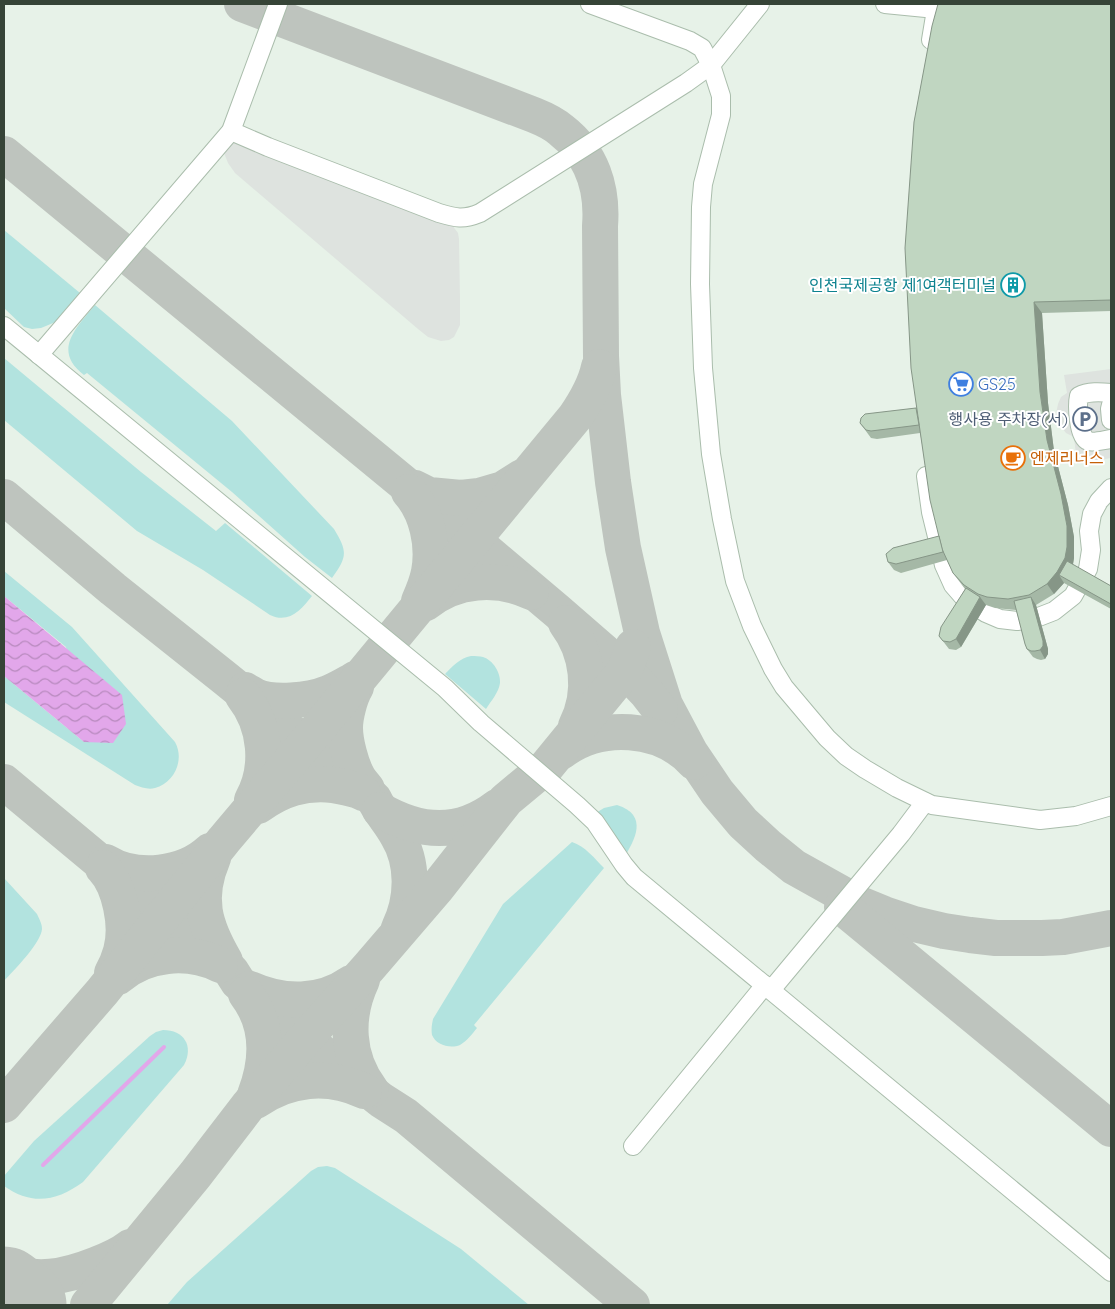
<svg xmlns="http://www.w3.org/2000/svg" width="1115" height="1309" viewBox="0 0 1115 1309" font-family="Quicksand,'Noto Sans KR',sans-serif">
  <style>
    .grass { fill: #b2e3df }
    .parking { fill: #dee3df }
    .water { fill: url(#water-waves) }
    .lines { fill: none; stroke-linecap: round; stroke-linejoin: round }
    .stream { stroke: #e2a7ea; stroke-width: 4 }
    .taxiway { stroke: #bec4be; stroke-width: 36 }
    .runway { stroke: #bec4be; stroke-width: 91 }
    .minor-casing { stroke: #aabdac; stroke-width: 20 }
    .minor { stroke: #fff; stroke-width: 18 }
    .wall { fill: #a5b8a6 }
    .shaded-wall { fill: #869687 }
    .building { fill: #c0d6c1; stroke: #869687 }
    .labels { text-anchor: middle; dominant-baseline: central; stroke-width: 4; stroke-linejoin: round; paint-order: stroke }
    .culture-label { font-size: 16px; fill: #0d838f; stroke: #fff; text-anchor: end }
    .shop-label { font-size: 16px; fill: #366cbe; stroke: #fff; text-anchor: start }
    .service-label { font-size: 16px; fill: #4e5e75; stroke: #fff; text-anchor: end }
    .food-label { font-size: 16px; fill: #c56008; stroke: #fff; text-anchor: start }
  </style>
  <defs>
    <pattern id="water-waves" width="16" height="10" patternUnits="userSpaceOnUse" patternTransform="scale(1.25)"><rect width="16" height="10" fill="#e2a7ea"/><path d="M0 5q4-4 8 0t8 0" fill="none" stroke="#b88abe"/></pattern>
  </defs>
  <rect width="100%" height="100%" fill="#e7f2e8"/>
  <g class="grass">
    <path d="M4 230 80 293 58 321 41 328 32 329 24 327 4 308Z"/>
    <path d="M95 305 232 421 334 529C348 552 347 557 332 578L305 557 232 492 87 373 84 375C52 351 76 328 95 305Z"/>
    <path d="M4 358 141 472 216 531 225 523 312 596C301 610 289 624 270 615L203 570 137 531 4 420Z"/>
    <path d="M4 571 72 627 175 742C185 760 174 783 155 788 148 790 141 787 135 785L4 702V676L84 742 66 647 4 596Z"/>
    <path d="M471 656C475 656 480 656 483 657 493 660 501 673 500 683 499 692 491 701 486 709L445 674C453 666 460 658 471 656Z"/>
    <path d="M617 805C649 815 635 840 623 859L591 816 604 808Z"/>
    <path d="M572 842C585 846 595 859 604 868L474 1025 477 1028C472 1034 467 1041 460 1045 450 1049 436 1045 432 1035 431 1029 432 1024 433 1019L503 904Z"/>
    <path d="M4 878 37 914C39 919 42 923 42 929 41 943 14 970 4 981Z"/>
    <path d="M163 1030C184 1030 194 1046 184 1065L83 1182C57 1201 32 1206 4 1186V1176L34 1141 150 1036 156 1032Z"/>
    <path d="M327 1166 335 1168 461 1249 529 1305H167L187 1282 311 1171 318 1167Z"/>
  </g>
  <g class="parking">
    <path d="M227 139 452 225 458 233 459 239 460 298V325L454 337 449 340 441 341 428 337 418 329 235 173 228 163 224 153V143Z"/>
    <path d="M1111 369V458L1077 464 1074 437 1066 433 1059 424 1056 414 1058 404 1061 397 1067 393 1064 375Z"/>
  </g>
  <path class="water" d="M4 596 122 695 126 724 113 743 84 742 4 676Z"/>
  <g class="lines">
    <path class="stream" d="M43 1165 164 1047"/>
    <g class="taxiway">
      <path d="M242 4 534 115C544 119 553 123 561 130 592 154 603 188 600 226L601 356 603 395 613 482 623 548 642 633 665 705 690 752 717 792 743 823 768 846 794 867 862 905 884 914 914 924 944 931 970 935 996 938H1042L1063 937 1111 928"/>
      <path d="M4 154 473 540 557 611 625 670 646 692 660 710"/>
      <path d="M415 488 429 495 461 498 479 496 503 489 522 477"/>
      <path d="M409 492C427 512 434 545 429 572 427 582 423 592 419 601"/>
      <path d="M4 497 113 589 226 679 374 799C380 812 390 822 397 835 414 863 413 899 399 928"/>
      <path d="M426 603C455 579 497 576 531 592"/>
      <path d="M566 623C588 652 593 693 576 726"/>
      <path d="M356 687C350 697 345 716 345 728 345 741 351 765 358 777 360 781 364 785 367 789"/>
      <path d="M245 690C248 692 252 694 255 696 273 704 309 701 328 693 336 690 344 685 352 681L355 679"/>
      <path d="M243 696C266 725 270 768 252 800"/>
      <path d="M561 752C600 722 661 726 694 762"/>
      <path d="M4 782 231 971 238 982 305 1039 381 1100 406 1116 632 1305"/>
      <path d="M258 806C282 789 304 782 333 785 343 787 354 788 363 793"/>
      <path d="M380 810C420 833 459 836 497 807"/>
      <path d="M213 858C196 898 204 925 225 961"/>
      <path d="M106 862C137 881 184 875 210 851"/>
      <path d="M103 868C120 886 128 926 121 951 119 958 116 966 112 973"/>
      <path d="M842 907 1111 1129"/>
      <path d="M118 977C145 953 188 949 220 965"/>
      <path d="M362 980C345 1016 346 1057 371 1090"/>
      <path d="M250 989C283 1004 321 1004 351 983"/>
      <path d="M246 994C269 1024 268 1061 255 1095"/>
      <path d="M256 1101C288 1078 328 1074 364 1091"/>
      <path d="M4 1105 102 992 224 840 305 744 575 417C586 401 595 386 599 367"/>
      <path d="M4 1272C39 1281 62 1278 95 1265 108 1260 120 1255 130 1247"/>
      <path d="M88 1305 195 1175 248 1106 305 1039 369 967 436 889 506 800 547 766 619 678 625 670 633 647"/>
    </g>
    <path class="runway" d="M4 1292 21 1305"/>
    <g class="minor-casing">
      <g id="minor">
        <path d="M590 4 690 41 702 48 711 65 721 96V115L703 184 701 207 700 284 703 368 711 454 722 519 735 581 752 626 773 669 784 687 827 738 846 756 865 769 897 788 932 805 1040 820 1076 816 1111 806"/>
        <path d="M885 4 936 9"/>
        <path d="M931 40 937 4"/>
        <path d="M231 131 268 147 439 213C456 218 463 220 480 213L686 83 711 65 760 4"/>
        <path d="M4 326 445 688 481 723 577 805 595 822 624 865 634 877 1111 1272"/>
        <path d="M39 355 231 131 278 4"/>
        <path d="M1111 393C1101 392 1088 391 1079 396 1077 405 1078 437 1088 441 1094 443 1104 440 1111 439"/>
        <path d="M1111 405 1110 409 1111 420"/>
        <path d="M926 476 931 512 944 565 953 585 966 600 986 613 1000 619 1017 621 1036 618 1054 611 1073 596 1088 569 1091 550 1089 531 1092 514 1099 501 1111 488"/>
        <path d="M771 990 901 834 925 802"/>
        <path d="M633 1146 765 985"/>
      </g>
    </g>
    <use href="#minor" class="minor"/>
  </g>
  <path class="wall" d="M1111 4V311L1042 313 1048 403 1054 451 1068 505 1074 537V558L1073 565 1111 586V609L1064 583 1054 594 1036 605 1048 649V654L1045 659 1041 660 1037 659 1033 657 1027 649 1016 610 995 608 986 605 961 647 956 650 949 649 939 636 965 589 953 573 947 560 901 573 894 570 888 562 939 536 920 433 877 439 871 438 860 423 916 408Z"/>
  <g class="shaded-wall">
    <path d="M1034 302 1042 313 1048 403 1054 451 1068 505 1074 537V558L1072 569 1059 575 1064 583 1054 594 1047 584V440L1040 392Z"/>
    <path d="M980 597 986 605 961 647 956 639Z"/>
    <path d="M1031 597 1036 605 1048 649V654L1045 659 1040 650Z"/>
  </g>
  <g class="building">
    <path d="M938 4H1111V300L1034 302 1040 392 1047 440 1061 494 1067 526V547L1065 558 1057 572 1047 584 1029 595 1008 599 987 597 978 594 964 585 953 573 942 549 930 500 911 368 905 248 914 122 932 26Z"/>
    <path d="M916 408 919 425 871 431 866 430 860 423 861 418 865 414Z"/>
    <path d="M939 536 943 552 896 564 888 562 886 554 893 548Z"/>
    <path d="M1067 561 1111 586V604L1109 603 1059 575Z"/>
    <path d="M966 588 980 597 956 639 950 642 943 641 939 636 941 627Z"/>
    <path d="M1031 597 1043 641V646L1040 650 1035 651H1031L1027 649 1025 644 1014 601Z"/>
  </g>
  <defs>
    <g id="building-ring" transform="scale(1.25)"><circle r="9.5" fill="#fff" stroke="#0f9aa8" stroke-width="1.5"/><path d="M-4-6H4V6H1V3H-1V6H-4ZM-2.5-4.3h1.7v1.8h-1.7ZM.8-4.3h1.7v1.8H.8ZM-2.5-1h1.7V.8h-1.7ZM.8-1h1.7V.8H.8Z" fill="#0f9aa8"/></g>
    <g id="supermarket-ring" transform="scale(1.25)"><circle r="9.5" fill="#fff" stroke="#3f7fe0" stroke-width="1.5"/><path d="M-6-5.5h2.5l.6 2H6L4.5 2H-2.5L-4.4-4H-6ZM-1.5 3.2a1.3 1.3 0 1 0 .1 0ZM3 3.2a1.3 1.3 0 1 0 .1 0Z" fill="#3f7fe0"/></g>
    <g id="parking-ring" transform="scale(1.25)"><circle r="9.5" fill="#fff" stroke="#5c6f8a" stroke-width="1.5"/><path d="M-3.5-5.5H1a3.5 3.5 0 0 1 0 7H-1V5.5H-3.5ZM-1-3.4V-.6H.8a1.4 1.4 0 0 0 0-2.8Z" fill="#5c6f8a"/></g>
    <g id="cafe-ring" transform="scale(1.25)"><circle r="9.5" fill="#fff" stroke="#e8710a" stroke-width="1.5"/><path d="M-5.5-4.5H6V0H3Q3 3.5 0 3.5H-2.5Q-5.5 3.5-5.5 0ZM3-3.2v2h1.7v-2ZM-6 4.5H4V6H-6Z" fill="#e8710a"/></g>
  </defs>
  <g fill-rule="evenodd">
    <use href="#building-ring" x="1013" y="285"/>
    <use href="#supermarket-ring" x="961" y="384"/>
    <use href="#parking-ring" x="1085" y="419"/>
    <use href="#cafe-ring" x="1013" y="458"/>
  </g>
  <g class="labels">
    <g class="culture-label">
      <text x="996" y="285">인천국제공항 제1여객터미널</text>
    </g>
    <g class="shop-label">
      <text x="978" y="384">GS25</text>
    </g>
    <g class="service-label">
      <text x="1068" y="419">행사용 주차장(서)</text>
    </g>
    <g class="food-label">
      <text x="1030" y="458">엔제리너스</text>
    </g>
  </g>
  <rect width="1115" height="1309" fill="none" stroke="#364437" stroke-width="10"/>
</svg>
